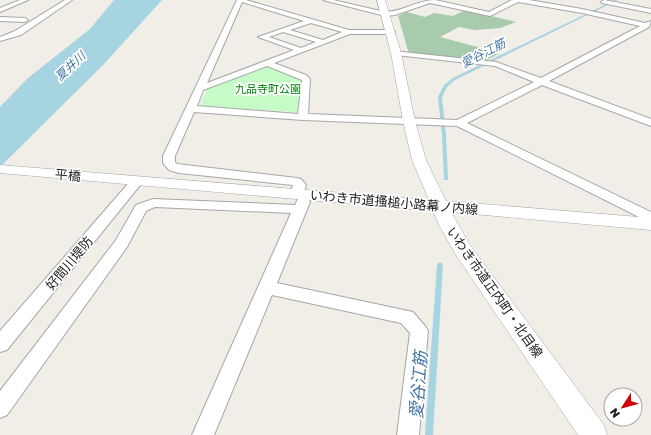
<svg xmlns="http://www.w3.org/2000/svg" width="651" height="435" viewBox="0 0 651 435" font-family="'Golos Text','Noto Sans JP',sans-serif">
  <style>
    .cemetery { fill: #a7cbac }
    .park { fill: #c4fbc7 }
    .water { fill: #a6d4e0 }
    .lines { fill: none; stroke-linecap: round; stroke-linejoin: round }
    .stream { fill: #a6d4e0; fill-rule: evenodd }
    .minor-casing { stroke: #a7a7a7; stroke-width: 2 }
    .tertiary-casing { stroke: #a7a7a7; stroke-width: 1 }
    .minor { fill: #fff; fill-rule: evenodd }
    .tertiary { fill: #fff; fill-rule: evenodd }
    .labels { text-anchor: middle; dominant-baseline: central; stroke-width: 3.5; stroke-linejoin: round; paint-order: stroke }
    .far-park-label { font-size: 11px; fill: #088410; stroke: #fff }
    .far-water-label { font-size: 12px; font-style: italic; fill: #4376a4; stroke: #fff }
    .street-label { font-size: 13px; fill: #202020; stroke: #fff }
    .near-water-label { font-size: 17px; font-style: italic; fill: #4376a4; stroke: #fff }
  </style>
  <rect width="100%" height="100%" fill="#f1ede7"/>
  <path class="cemetery" d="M466 10 516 22 500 28 475 30 459 27 440 37 500 53 485 61 409 54 398 16 407 12 425 17 434 13 453 16Z"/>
  <path class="park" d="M267 66 303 80 300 112 203 106 202 103 208 88Z"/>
  <path class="water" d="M114 0H162L104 64 0 167V107L28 78 90 29Z"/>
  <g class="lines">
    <g class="stream">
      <path d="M615 0H618L455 80 447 87 442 97 446 135 448 179V180H444L442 135 438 97 444 85 453 78Z"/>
      <path d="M438 263H442L443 265 433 435H425L437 265Z"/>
    </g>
    <g class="minor-casing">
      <g id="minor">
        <path d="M20 0H28L0 12V8Z"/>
        <path d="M65 0H72L21 35 0 41V37L15 31Z"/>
        <path d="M237 0H246L349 30H391L395 32 391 34H350L274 63 306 75 310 79 308 114 457 120 534 82 495 66 396 55 392 53 393 51 496 62 541 78 640 26 582 13 518 2 490 16 430 3 395 15 385 16 323 0H333L385 12C402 12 417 0 435 0L489 12 512 0H529L582 9 645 23 651 21 649 27 549 81 651 119V126L542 85 467 123 651 212V223L457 126 303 120 194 112 175 156V162L177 164 297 178 301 179 306 185 302 198H292L290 195 293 185 179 173 169 170 163 163V156ZM242 2 304 21 258 37 294 50 207 83ZM311 23 342 32 323 40 290 30ZM283 32 316 42 301 48 269 37ZM267 66 302 80 298 114 197 106 203 90Z"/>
        <path d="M604 0 651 9V13L602 3 601 2Z"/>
        <path d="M0 17 25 18 28 20 25 22 0 21Z"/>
        <path d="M137 177 141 178 143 181 141 184 7 350 0 352V331L133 178Z"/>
        <path d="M303 198 308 199 310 202 277 283 413 312 425 326 428 331 419 435H397L410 333 401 323 272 295 214 435H192L291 213 155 207 146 211 127 247 7 415 0 418V391L116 240 136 205 153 199 295 205 298 199Z"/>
      </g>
    </g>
    <g class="tertiary-casing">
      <path id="tertiary" d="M377 0H385L401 53 415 121 426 160 446 201 651 218V230L451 212 470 245 604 425 607 435H578L456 255 439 225 433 211 0 173V165L429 200 412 160 403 121 391 53Z"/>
    </g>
    <use href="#minor" class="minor"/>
    <use href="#tertiary" class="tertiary"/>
  </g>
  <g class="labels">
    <g class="far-park-label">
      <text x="268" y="88">九品寺町公園</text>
    </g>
    <g class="far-water-label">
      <text transform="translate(483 53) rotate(-27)">愛谷江筋</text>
      <text transform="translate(70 66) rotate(-43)">夏井川</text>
    </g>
    <g class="street-label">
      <text transform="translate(68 175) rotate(5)">平橋</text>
      <text transform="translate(394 202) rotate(5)">いわき市道搔槌小路幕ノ内線</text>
      <text transform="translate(69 263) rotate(-50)">好間川堤防</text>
      <text transform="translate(495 292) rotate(55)">いわき市道正内町・北目線</text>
    </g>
    <g class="near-water-label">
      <text transform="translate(418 385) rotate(-86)">愛谷江筋</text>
    </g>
  </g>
  <g transform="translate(623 407) rotate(234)"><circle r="19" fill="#ffffff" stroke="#a6a6a6"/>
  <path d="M0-3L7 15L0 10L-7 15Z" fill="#d10005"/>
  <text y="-6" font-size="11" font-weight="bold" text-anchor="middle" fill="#202020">N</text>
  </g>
</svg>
